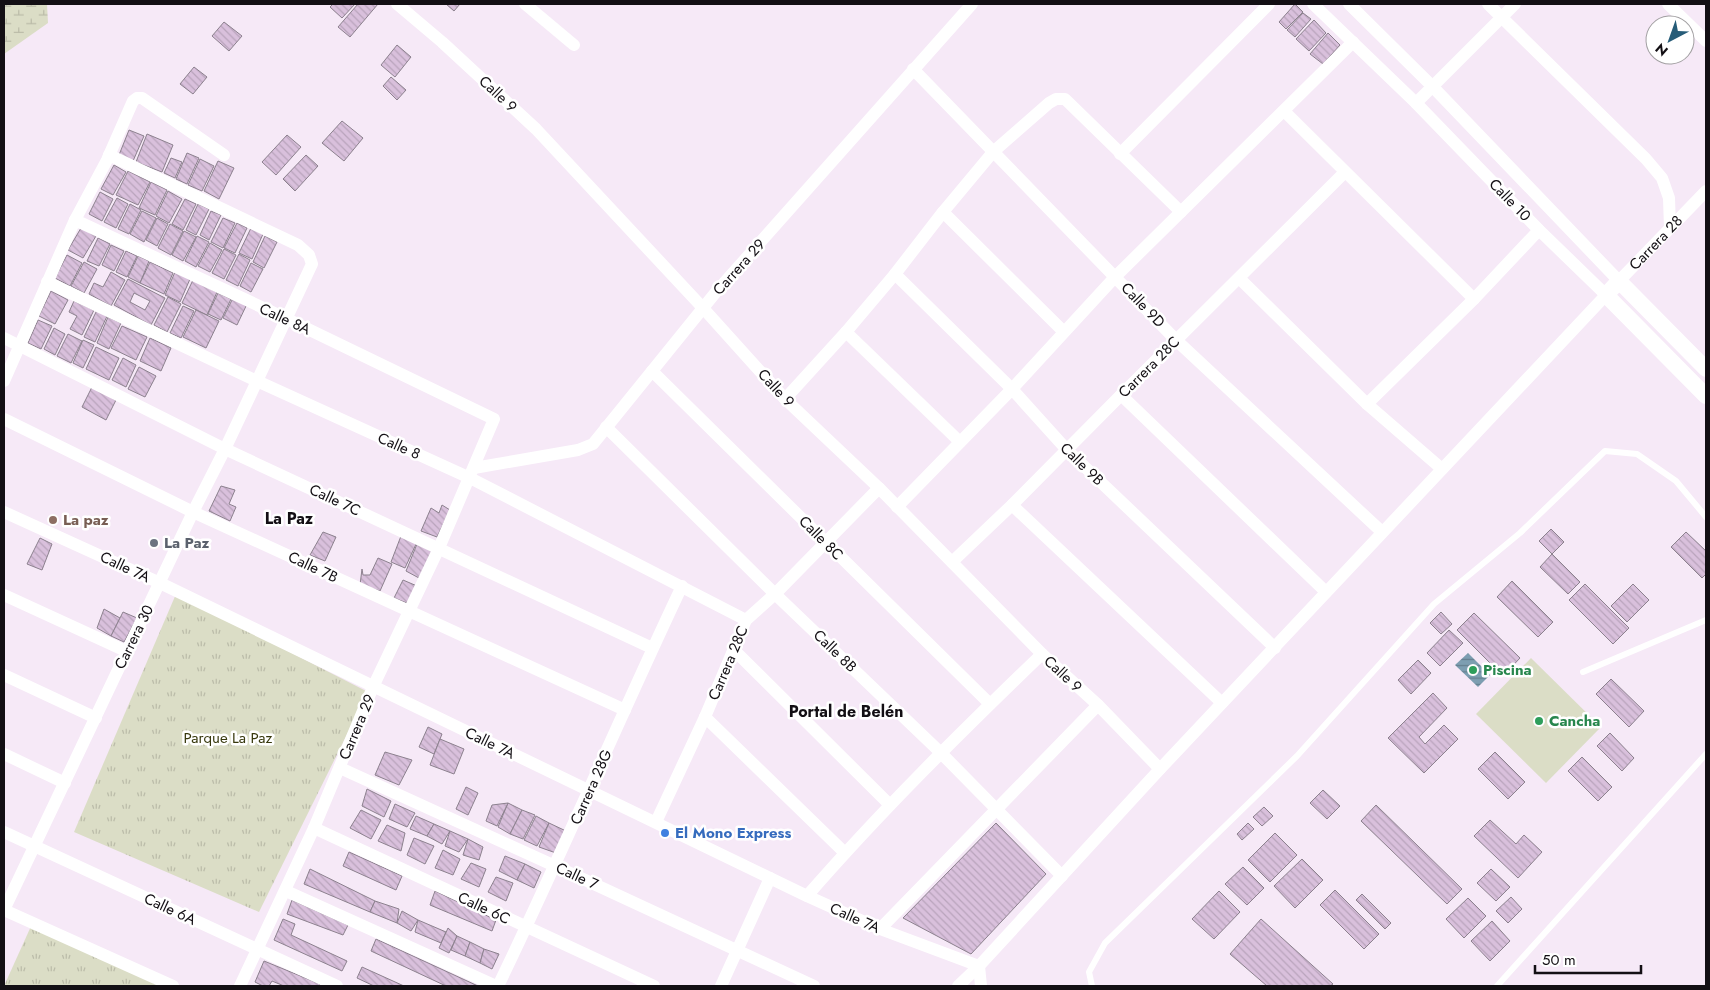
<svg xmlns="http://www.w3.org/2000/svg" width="1710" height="990" viewBox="0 0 1710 990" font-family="Jost,sans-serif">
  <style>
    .grass { fill: url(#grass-tufts) }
    .wetland { fill: url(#wetland-marsh) }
    .pitch { fill: #dbddc6 }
    .water { fill: url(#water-rules) }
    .building { fill: url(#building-back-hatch); stroke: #8c818e; fill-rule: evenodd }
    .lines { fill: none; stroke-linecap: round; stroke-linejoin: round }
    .service { stroke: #fff; stroke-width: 6 }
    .minor { stroke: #fff; stroke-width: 12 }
    .tertiary { stroke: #fff; stroke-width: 16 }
    .education-dot { fill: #8d6e63; stroke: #fff; stroke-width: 2 }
    .worship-dot { fill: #6b7280; stroke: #fff; stroke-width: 2 }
    .leisure-dot { fill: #2e9e5b; stroke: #fff; stroke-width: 2 }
    .shop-dot { fill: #3f7fe0; stroke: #fff; stroke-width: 2 }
    .labels { text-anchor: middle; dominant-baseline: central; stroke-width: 5; stroke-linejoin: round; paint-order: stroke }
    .street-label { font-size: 15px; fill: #130f14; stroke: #fff }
    .education-label { font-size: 15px; font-weight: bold; fill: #785e54; stroke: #fff; text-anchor: start }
    .worship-label { font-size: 15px; font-weight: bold; fill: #5b616d; stroke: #fff; text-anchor: start }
    .leisure-label { font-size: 15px; font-weight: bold; fill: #27864d; stroke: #fff; text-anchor: start }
    .park-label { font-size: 15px; fill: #37380d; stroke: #fff }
    .shop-label { font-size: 15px; font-weight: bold; fill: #366cbe; stroke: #fff; text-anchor: start }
    .neighbourhood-label { font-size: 16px; font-weight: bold; fill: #130f14; stroke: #fff }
  </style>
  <defs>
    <pattern id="grass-tufts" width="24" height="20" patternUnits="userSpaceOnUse" patternTransform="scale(1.25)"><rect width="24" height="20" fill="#dbddc6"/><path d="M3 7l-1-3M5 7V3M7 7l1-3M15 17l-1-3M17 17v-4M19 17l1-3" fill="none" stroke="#bbbca9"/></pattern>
    <pattern id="wetland-marsh" width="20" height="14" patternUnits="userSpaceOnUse" patternTransform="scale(1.25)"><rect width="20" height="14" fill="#dbddc6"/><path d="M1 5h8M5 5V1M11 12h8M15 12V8" fill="none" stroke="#bbbca9"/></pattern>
    <pattern id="water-rules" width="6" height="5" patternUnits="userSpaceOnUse" patternTransform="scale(1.25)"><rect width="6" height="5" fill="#7d9eb1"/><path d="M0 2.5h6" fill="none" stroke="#657f8f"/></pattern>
    <pattern id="building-back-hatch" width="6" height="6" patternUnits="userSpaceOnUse" patternTransform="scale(1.25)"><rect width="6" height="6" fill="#d9c0dc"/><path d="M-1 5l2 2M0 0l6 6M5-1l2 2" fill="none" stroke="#b9a4bc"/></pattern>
  </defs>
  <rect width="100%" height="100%" fill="#f6e9f7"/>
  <g class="grass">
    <path d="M176 594 368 692 259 912 74 832Z"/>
    <path d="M32 924 161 986H4Z"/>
  </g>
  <path class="wetland" d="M4 4H47L48 23 4 54Z"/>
  <path class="pitch" d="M1531 658 1601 727 1546 783 1476 714Z"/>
  <path class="water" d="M1468 653 1490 675 1478 687 1455 665Z"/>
  <g class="building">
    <path d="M333 4H355L342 18 330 7Z"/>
    <path d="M358 4H378L350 37 338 27Z"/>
    <path d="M446 4H460L454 11Z"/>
    <path d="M1295 4 1303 12 1286 29 1279 22Z"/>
    <path d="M1303 13 1311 19 1295 37 1287 30Z"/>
    <path d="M1314 20 1326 33 1309 51 1296 39Z"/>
    <path d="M224 22 242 36 229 51 212 36Z"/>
    <path d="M1328 33 1340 45 1323 64 1310 54Z"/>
    <path d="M397 45 411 57 395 77 381 65Z"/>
    <path d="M194 67 207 77 193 94 180 84Z"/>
    <path d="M391 77 406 90 397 100 383 86Z"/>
    <path d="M342 121 363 138 344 161 322 143Z"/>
    <path d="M129 130 144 136 133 161 119 155Z"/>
    <path d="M147 134 173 145 162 172 136 162Z"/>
    <path d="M287 135 301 147 276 175 262 162Z"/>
    <path d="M187 153 199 158 187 184 176 179Z"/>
    <path d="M306 155 318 166 295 191 283 179Z"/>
    <path d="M171 158 182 162 175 178 164 173Z"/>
    <path d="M200 159 214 166 202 191 188 185Z"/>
    <path d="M218 161 234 168 219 199 204 191Z"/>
    <path d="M114 165 126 172 113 195 101 189Z"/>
    <path d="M128 171 150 182 138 205 116 195Z"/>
    <path d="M151 182 167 190 155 215 139 208Z"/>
    <path d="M168 191 182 199 169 223 156 216Z"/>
    <path d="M100 192 113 199 102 221 89 214Z"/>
    <path d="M117 198 128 204 116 228 104 222Z"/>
    <path d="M185 199 196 204 183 230 172 224Z"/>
    <path d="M130 204 141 210 129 234 118 229Z"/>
    <path d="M198 204 209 209 196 235 186 230Z"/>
    <path d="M142 211 156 218 144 242 130 234Z"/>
    <path d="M211 211 221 215 209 240 200 235Z"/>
    <path d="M157 218 168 224 157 246 146 240Z"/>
    <path d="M223 218 235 223 223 248 211 242Z"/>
    <path d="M237 223 247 228 235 253 224 248Z"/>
    <path d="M170 224 183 231 171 255 158 248Z"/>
    <path d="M81 228 96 236 83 258 68 250Z"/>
    <path d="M251 228 263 234 252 259 239 253Z"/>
    <path d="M184 231 196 237 183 261 172 255Z"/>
    <path d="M197 236 209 242 196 267 185 261Z"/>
    <path d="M265 236 277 242 264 268 253 262Z"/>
    <path d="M98 238 110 244 99 266 87 261Z"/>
    <path d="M210 243 222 250 210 272 198 266Z"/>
    <path d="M111 245 124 251 114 271 102 265Z"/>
    <path d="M224 249 236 255 224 279 212 273Z"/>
    <path d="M126 251 137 256 127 277 116 272Z"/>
    <path d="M239 254 250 260 238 286 226 280Z"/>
    <path d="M67 255 82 263 70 286 55 278Z"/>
    <path d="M138 256 149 261 140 283 128 277Z"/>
    <path d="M84 262 97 269 84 293 71 286Z"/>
    <path d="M150 262 173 273 164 294 140 283Z"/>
    <path d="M251 263 263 269 251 292 240 286Z"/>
    <path d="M111 272 125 280 111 306 89 294 94 283 103 287Z"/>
    <path d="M175 272 190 279 180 302 165 295Z"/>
    <path d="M128 279 165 298 151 325 114 305ZM134 293 150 301 145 310 130 302Z"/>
    <path d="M193 280 217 292 207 315 182 303Z"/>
    <path d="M51 291 68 300 55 324 39 316Z"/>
    <path d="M218 293 231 299 221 320 208 314Z"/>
    <path d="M168 297 181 304 167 332 154 325Z"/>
    <path d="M233 298 247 304 237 325 223 318Z"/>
    <path d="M74 301 94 310 82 335 70 329 77 316 69 312Z"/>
    <path d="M183 306 194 311 181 338 170 333Z"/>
    <path d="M97 310 108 314 95 342 84 337Z"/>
    <path d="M196 310 219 321 206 348 183 337Z"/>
    <path d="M108 317 121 323 109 349 97 343Z"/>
    <path d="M38 320 52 326 41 349 28 343Z"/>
    <path d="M122 326 147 337 136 360 111 348Z"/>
    <path d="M54 328 65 334 55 355 44 349Z"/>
    <path d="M68 334 82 341 71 363 57 356Z"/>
    <path d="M150 338 171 348 161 371 140 361Z"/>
    <path d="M83 340 94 345 83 368 73 363Z"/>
    <path d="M96 347 119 358 109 380 86 369Z"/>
    <path d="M123 358 136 365 126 387 112 380Z"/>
    <path d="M139 367 156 376 145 397 128 389Z"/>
    <path d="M92 387 116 400 106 420 82 407Z"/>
    <path d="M221 486 235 490 229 504 236 507 230 521 209 511Z"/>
    <path d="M442 505 450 510 437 537 421 531 431 508 439 513Z"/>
    <path d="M1551 529 1564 542 1552 554 1539 541Z"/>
    <path d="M323 532 336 537 325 561 310 555Z"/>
    <path d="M1686 532 1706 551V574L1702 578 1671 547Z"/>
    <path d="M401 536 417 542 405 568 391 562Z"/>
    <path d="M40 538 52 544 42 570 27 564Z"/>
    <path d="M417 544 434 552 419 578 406 571Z"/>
    <path d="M1552 554 1580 582 1568 594 1540 567Z"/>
    <path d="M378 558 392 564 380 591 360 585 362 569 363 575H370Z"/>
    <path d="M403 580 417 586 407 603 394 598Z"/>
    <path d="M1512 581 1553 622 1538 637 1497 597Z"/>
    <path d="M1585 584 1629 628 1613 644 1569 600Z"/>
    <path d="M1633 584 1649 600 1627 622 1611 606Z"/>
    <path d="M104 609 120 618 111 636 97 628Z"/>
    <path d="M123 612 137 618 124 642 111 636Z"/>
    <path d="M1441 612 1452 624 1441 634 1430 623Z"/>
    <path d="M1474 613 1520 658 1503 676 1457 630Z"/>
    <path d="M1449 630 1463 643 1440 666 1427 653Z"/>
    <path d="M1418 660 1431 673 1411 694 1398 680Z"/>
    <path d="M1611 679 1644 711 1629 727 1596 694Z"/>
    <path d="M1433 693 1447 708 1419 737 1425 744 1444 725 1458 739 1424 773 1388 738Z"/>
    <path d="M428 727 442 734 434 754 419 747Z"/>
    <path d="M1610 733 1634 758 1622 771 1597 746Z"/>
    <path d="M440 739 464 749 454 774 430 765Z"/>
    <path d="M385 752 412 760 399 785 375 775Z"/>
    <path d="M1495 752 1525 782 1508 799 1478 769Z"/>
    <path d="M1582 757 1612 787 1598 801 1568 771Z"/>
    <path d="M466 787 478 793 468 815 456 809Z"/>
    <path d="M367 789 391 801 384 817 362 806Z"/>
    <path d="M1323 790 1340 806 1327 819 1310 803Z"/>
    <path d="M508 803 522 810 510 834 498 827Z"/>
    <path d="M508 803 497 826 486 821 492 805Z"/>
    <path d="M395 804 415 813 407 827 389 819Z"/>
    <path d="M1376 805 1462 889 1447 904 1361 821Z"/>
    <path d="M1264 807 1273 816 1262 826 1253 817Z"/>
    <path d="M361 810 381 820 371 839 350 828Z"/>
    <path d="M522 810 535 815 523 839 510 834Z"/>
    <path d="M416 816 434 824 427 836 410 829Z"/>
    <path d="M536 816 549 823 537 846 524 840Z"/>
    <path d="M1490 820 1516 844 1524 835 1542 852 1518 878 1474 836Z"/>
    <path d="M549 823 566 831 556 853 539 847Z"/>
    <path d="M996 823 1046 874 971 954 903 918Z"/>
    <path d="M1248 823 1254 829 1242 840 1237 834Z"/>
    <path d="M434 824 450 831 442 844 427 836Z"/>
    <path d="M387 825 405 833 401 851 378 841Z"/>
    <path d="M450 831 468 839 459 852 445 846Z"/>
    <path d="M1275 833 1297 855 1270 882 1248 860Z"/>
    <path d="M414 838 434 846 425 864 407 855Z"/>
    <path d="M468 839 483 847 479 860 463 855Z"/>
    <path d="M443 850 460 859 453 875 435 868Z"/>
    <path d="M349 852 402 876 396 890 343 866Z"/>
    <path d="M505 856 525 864 517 880 499 871Z"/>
    <path d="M1302 859 1323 880 1295 908 1274 886Z"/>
    <path d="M471 863 486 869 479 887 461 879Z"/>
    <path d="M525 864 541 872 534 888 517 880Z"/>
    <path d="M1243 867 1264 888 1247 905 1225 884Z"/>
    <path d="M310 869 375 901 370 912 304 884Z"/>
    <path d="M1491 869 1510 887 1496 901 1477 883Z"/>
    <path d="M496 877 513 883 506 901 488 892Z"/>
    <path d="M1335 890 1379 934 1364 949 1320 905Z"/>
    <path d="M435 891 496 920 492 931 430 905Z"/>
    <path d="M1219 891 1240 912 1214 939 1192 919Z"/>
    <path d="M1362 894 1391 923 1385 929 1356 900Z"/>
    <path d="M1511 897 1522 909 1508 923 1496 911Z"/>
    <path d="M1468 898 1486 916 1464 938 1446 919Z"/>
    <path d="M292 900 348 925 343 935 287 914Z"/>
    <path d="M375 901 399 909 397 923 370 912Z"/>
    <path d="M402 911 418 920 411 931 397 923Z"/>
    <path d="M283 919 295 924 291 935 347 961 342 971 274 940Z"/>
    <path d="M1261 919 1333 984 1330 986H1267L1230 954Z"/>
    <path d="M418 920 446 932 441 943 415 932Z"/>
    <path d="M1492 921 1510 941 1490 961 1471 941Z"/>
    <path d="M448 928 457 936 449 953 439 948Z"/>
    <path d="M457 936 470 942 465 956 451 950Z"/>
    <path d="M376 939 478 986H446L371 951Z"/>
    <path d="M470 942 484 949 480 963 465 956Z"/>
    <path d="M484 949 499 954 492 969 480 963Z"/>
    <path d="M264 961 320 984 319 986H284L272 981 269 986H263L255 982Z"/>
    <path d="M362 967 404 986H374L357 978Z"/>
  </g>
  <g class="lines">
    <g class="service">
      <path d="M1583 672 1706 620"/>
      <path d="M1092 986 1089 972 1105 943 1297 756 1434 604 1520 533 1605 451 1637 454 1676 481 1706 517"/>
      <path d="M1497 986 1706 754"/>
    </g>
    <g class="minor">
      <path d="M397 4 442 42 536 129 703 308 785 399 879 488 1042 654 1098 705 1160 769"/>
      <path d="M525 4 574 45"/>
      <path id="s1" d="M1349 4 1432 86 1619 281 1706 191"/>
      <path d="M1488 4 1646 159 1662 178 1669 198 1670 228"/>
      <path d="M1668 4 1706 41"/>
      <path d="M913 69 1176 340 1382 532"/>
      <path d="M1416 103 1515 4"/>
      <path d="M1285 112 1474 299"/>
      <path d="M1120 154 1269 4"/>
      <path d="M943 212 1063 331"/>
      <path d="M75 220 285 318 494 419 439 548 373 687 314 828 240 986"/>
      <path d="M895 274 1012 389 1067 450 1275 648"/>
      <path d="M1239 278 1367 404 1442 469"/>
      <path d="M47 282 257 381 470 478 746 620"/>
      <path d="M846 332 960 442"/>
      <path d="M4 338 225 449 652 648"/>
      <path d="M652 371 990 704"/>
      <path d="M4 381 75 220 107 160 133 101 137 98H142L224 155"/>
      <path d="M1121 395 1326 592"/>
      <path d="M785 399 846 332 895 274 943 212 993 152 1049 103 1056 99H1065L1181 212"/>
      <path d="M1367 404 1474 299 1539 230"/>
      <path d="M4 419 193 512 625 710"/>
      <path d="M606 427 775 594 940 752 1062 876"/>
      <path d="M474 468 578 450 593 444 716 292 972 4"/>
      <path d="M1012 505 1222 703"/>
      <path d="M897 507 1012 389 1115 277 1353 42"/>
      <path d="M4 512 160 583 807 896 880 929 979 966"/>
      <path d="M952 562 1012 505 1121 395 1345 172"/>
      <path d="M4 595 126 651"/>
      <path d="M734 650 890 805"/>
      <path d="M4 675 96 718"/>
      <path d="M705 717 845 853"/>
      <path d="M4 754 65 783"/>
      <path d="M340 768 555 866 814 986"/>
      <path d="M656 822 705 717 746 620 775 594 879 488"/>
      <path d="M314 828 654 986"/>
      <path d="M4 832 337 986"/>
      <path d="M286 891 496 986"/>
      <path d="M807 896C881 811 961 732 1042 654"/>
      <path d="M4 910 193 512 225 449 312 264 309 255 298 245 109 155"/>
      <path d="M4 910 173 986"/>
      <path d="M880 929 1098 705"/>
      <path d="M979 966 981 986"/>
      <path d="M498 986C562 854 619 719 682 586"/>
      <path d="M721 986 770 878"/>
      <path d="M958 986 979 966 1160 769 1606 295 1539 230 1416 103 1313 4"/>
    </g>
    <path class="tertiary" d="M1706 369 1619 281 1606 295 1706 396"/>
  </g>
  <circle class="education-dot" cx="53" cy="520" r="5"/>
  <circle class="worship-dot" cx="154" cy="543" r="5"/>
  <g class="leisure-dot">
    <circle cx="1473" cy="670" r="5"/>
    <circle cx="1539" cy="721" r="5"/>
  </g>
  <circle class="shop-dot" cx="665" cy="833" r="5"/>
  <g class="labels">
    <g class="street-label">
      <text transform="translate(498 94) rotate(43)">Calle 9</text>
      <text transform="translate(1510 200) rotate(46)">Calle 10</text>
      <text stroke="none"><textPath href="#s1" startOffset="440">Carrera 28</textPath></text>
      <text transform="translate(739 267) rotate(-48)">Carrera 29</text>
      <text transform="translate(1143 305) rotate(46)">Calle 9D</text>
      <text transform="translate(285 319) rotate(25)">Calle 8A</text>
      <text transform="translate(1149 367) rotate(-45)">Carrera 28C</text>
      <text transform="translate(776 388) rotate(47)">Calle 9</text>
      <text transform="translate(399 446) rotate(24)">Calle 8</text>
      <text transform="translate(1082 464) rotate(44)">Calle 9B</text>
      <text transform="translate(335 500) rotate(25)">Calle 7C</text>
      <text transform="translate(821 538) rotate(45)">Calle 8C</text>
      <text transform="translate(125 567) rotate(25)">Calle 7A</text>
      <text transform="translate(313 567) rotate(25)">Calle 7B</text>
      <text transform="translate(134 637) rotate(-64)">Carrera 30</text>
      <text transform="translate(835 651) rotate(44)">Calle 8B</text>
      <text transform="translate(728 663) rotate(-67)">Carrera 28C</text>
      <text transform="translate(1063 674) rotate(43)">Calle 9</text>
      <text transform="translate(357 727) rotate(-67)">Carrera 29</text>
      <text transform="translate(490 743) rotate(26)">Calle 7A</text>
      <text transform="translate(591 787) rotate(-66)">Carrera 28G</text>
      <text transform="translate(577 876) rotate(25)">Calle 7</text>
      <text transform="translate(484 908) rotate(25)">Calle 6C</text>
      <text transform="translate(170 909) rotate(25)">Calle 6A</text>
      <text transform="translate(855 918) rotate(24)">Calle 7A</text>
    </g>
    <g class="education-label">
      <text x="63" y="520">La paz</text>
    </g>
    <g class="worship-label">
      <text x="164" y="543">La Paz</text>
    </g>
    <g class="leisure-label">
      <text x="1483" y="670">Piscina</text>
      <text x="1549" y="721">Cancha</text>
    </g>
    <g class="park-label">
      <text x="228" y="738">Parque La Paz</text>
    </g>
    <g class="shop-label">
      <text x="675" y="833">El Mono Express</text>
    </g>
    <g class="neighbourhood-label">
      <text x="289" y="518">La Paz</text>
      <text x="846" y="711">Portal de Belén</text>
    </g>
  </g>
  <rect width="1710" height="990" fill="none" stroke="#130f14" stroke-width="10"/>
  <g transform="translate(1670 40) rotate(221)"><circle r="24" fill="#ffffff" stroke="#a19fa1"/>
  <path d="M0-4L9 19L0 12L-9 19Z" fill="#265c78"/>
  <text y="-8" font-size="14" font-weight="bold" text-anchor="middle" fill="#130f14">N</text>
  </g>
  <path d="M1535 965v8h106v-8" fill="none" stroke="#130f14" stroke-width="2.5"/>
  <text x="1542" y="965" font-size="15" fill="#130f14" stroke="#ffffff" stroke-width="4" paint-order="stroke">50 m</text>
</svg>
